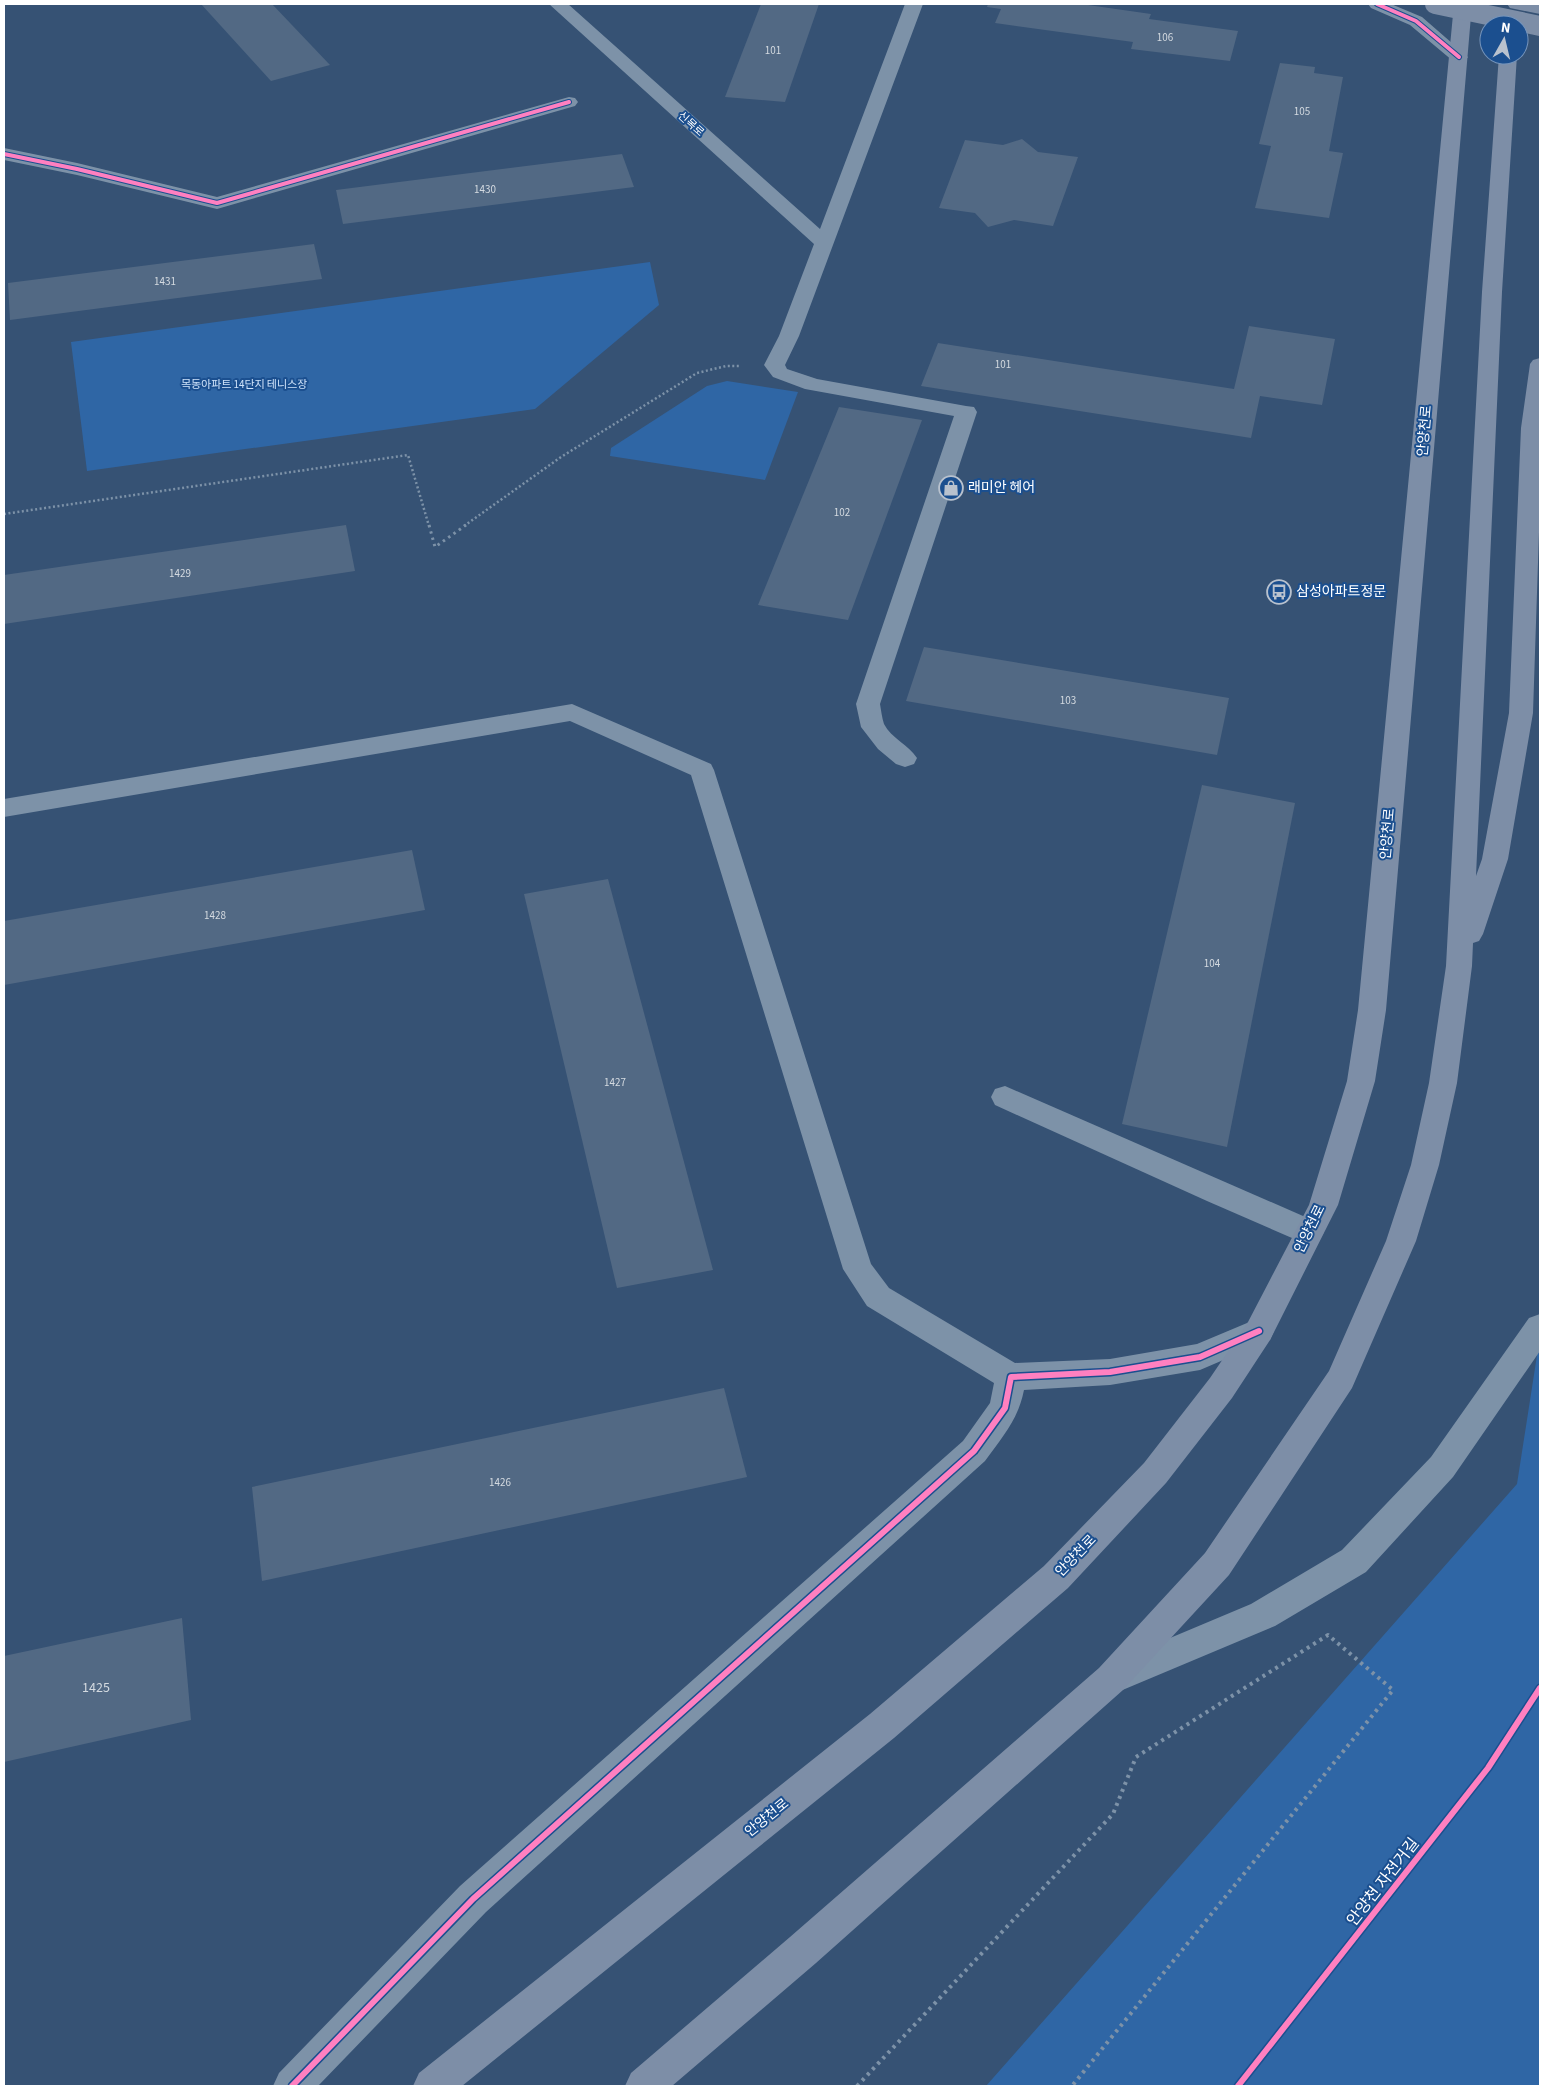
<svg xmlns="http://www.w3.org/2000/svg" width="1544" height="2090" viewBox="0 0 1544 2090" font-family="'Source Sans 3','Noto Sans KR',sans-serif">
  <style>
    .green { fill: #2f66a5 }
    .building { fill: #526984 }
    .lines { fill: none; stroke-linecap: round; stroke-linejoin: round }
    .path-far2 { stroke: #7d92a8; stroke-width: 2.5; stroke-dasharray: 2 2.5; stroke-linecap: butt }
    .path-far1 { stroke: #7d92a8; stroke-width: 3; stroke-dasharray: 2.5 4; stroke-linecap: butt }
    .path { stroke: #7d92a8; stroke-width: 4; stroke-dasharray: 3 4.5; stroke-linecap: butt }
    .minor { fill: #7d92a8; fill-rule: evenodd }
    .major { fill: #7d8ea7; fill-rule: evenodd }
    .major-bridge { stroke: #7d8ea7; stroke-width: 20 }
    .cycleway-far1-casing { stroke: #1b4f8f; stroke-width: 6 }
    .cycleway-casing { stroke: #1b4f8f; stroke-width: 9 }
    .cycleway-far1 { stroke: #ff80c0; stroke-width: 4 }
    .cycleway { stroke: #ff80c0; stroke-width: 6 }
    .labels { text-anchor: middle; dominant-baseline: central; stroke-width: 4; stroke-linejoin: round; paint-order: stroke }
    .number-label { font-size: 11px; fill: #d4dae0 }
    .far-street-label { font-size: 11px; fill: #fff; stroke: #1b4f8f }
    .far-park-label { font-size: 11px; fill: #cfe3fa; stroke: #1b4f8f }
    .street-label { font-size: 14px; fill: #fff; stroke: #1b4f8f }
    .poi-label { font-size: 14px; fill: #fff; stroke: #1b4f8f; text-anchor: start }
    .near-number-label { font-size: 14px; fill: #d4dae0 }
    .near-street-label { font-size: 16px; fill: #fff; stroke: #1b4f8f }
  </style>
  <rect width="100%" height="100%" fill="#365274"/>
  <g class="green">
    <path d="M650 262 659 305 535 409 87 471 71 342Z"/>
    <path d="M727 381 798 392 765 480 610 456 611 448 707 386Z"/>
    <path d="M1540 1336V2086H986L1517 1484Z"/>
  </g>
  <g class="building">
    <path d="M201 4H272L330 65 271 81Z"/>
    <path d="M761 4H819L785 102 725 97Z"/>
    <path d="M988 4H1081L1151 14 1149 19 1238 31 1230 61 1131 49 1133 42 995 23 1001 9 987 7Z"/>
    <path d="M1280 63 1315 67 1314 73 1343 77 1329 151 1343 153 1329 218 1255 208 1271 146 1259 144Z"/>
    <path d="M1022 139 1038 152 1078 157 1053 226 1014 220 988 227 975 213 939 208 965 140 1003 145Z"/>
    <path d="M622 154 634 187 343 224 336 190Z"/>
    <path d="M314 244 322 279 10 320 8 283Z"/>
    <path d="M1249 326 1335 339 1322 405 1260 396 1251 438 921 386 938 343 1234 389Z"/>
    <path d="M839 407 922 420 848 620 758 605Z"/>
    <path d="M346 525 355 571 4 624V575Z"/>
    <path d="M924 647 1229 698 1217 755 906 701Z"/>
    <path d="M1202 785 1295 803 1227 1147 1122 1124Z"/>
    <path d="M412 850 425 910 4 985V921Z"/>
    <path d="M608 879 713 1270 617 1288 524 894Z"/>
    <path d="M724 1388 747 1477 262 1581 252 1487Z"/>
    <path d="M182 1618 191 1720 4 1762V1656Z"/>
  </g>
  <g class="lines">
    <g class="path-far2">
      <path d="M4 514 408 455 429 526"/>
      <path d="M464 526 561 457 697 373 726 366H739"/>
    </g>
    <path class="path-far1" d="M429 525 435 547 466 525"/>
    <path class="path" d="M857 2086 1113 1814 1136 1757 1328 1635 1393 1690 1072 2086"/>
    <g class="minor">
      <path d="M549 4H568L820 229 905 4H923L799 336 785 365 787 369 817 379 966 406 974 407 977 412 880 704C881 710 882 718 884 724 891 738 909 745 917 758L914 764 905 767 896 764 878 749 861 727 856 704 954 416 805 389 773 377 764 365 779 336 814 244Z"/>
      <path d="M1368 4H1391L1422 17 1468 57 1465 61 1459 62 1453 61 1410 25 1371 8Z"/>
      <path d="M569 97 575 98 578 102 575 106 217 209 77 175 4 160V148L77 163 217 197Z"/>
      <path d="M572 704 711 764 714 770 871 1264 889 1288 1015 1363 1110 1359 1197 1344 1259 1318 1270 1322 1274 1331 1270 1340 1200 1370 1110 1385 1024 1390C1018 1420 1003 1436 985 1461L486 1912 318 2086H273L279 2073 460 1886 963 1441 990 1403 994 1383 867 1306 843 1269 691 775 570 721 4 817V799Z"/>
      <path d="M1005 1086 1319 1223 1324 1232 1319 1241 1309 1244 1299 1241 1207 1201 995 1105 991 1097 995 1089Z"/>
      <path d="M1540 1314V1351L1453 1477 1366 1572 1275 1626 1113 1694 1101 1689 1096 1678 1101 1667 1251 1604 1342 1550 1431 1457 1529 1318Z"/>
    </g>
    <g class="major">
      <path d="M1454 4H1472L1386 1010 1375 1081 1338 1205 1270 1340 1232 1398 1166 1483 1068 1588 894 1738 462 2086H413L419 2073 870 1714 1044 1566 1144 1463 1210 1378 1248 1322 1309 1205 1347 1081 1358 1010Z"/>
      <path d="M1507 4H1540V14L1510 8Z"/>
      <path d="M1499 55H1517L1502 292 1476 876 1482 859 1509 713 1521 428 1530 364 1533 360 1540 358V502L1533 713 1508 859 1483 934 1479 941 1473 943 1472 966 1457 1083 1439 1165 1416 1241 1352 1388 1229 1575 1123 1690 816 1963 672 2086H625L631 2073 790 1937 1099 1668 1205 1553 1329 1371 1386 1241 1411 1165 1429 1083 1446 966 1482 292Z"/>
    </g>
    <path class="major-bridge" d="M1435 4 1540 26"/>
    <g class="cycleway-far1-casing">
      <g id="cycleway-far1">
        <path d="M1377 4 1416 21 1459 57"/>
        <path d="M4 154 77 169 217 203 569 102"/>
      </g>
    </g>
    <g class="cycleway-casing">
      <g id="cycleway">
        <path d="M292 2086 473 1899 974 1451 1005 1408 1011 1377 1110 1372 1200 1357 1259 1331"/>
        <path d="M1238 2086 1488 1768 1540 1688"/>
      </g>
    </g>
    <use href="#cycleway-far1" class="cycleway-far1"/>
    <use href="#cycleway" class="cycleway"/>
  </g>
  <defs>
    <g id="shop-ring" transform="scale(1.25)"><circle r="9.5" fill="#1b4f8f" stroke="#b9c2ce" stroke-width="1.5"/><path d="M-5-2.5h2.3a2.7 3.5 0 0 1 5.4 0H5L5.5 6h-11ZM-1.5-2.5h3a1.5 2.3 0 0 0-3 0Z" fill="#b9c2ce"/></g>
    <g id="bus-ring" transform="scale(1.25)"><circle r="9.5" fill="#1b4f8f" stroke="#b9c2ce" stroke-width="1.5"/><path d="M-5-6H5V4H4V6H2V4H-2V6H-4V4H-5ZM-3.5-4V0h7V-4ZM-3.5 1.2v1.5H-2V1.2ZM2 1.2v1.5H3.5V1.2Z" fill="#b9c2ce"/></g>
  </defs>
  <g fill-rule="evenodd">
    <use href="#shop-ring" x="951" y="488"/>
    <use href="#bus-ring" x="1279" y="592"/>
  </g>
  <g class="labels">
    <g class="number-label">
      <text x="1165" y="37">106</text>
      <text x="773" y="50">101</text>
      <text x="1302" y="111">105</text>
      <text x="485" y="189">1430</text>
      <text x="165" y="281">1431</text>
      <text x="1003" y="364">101</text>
      <text x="842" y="512">102</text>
      <text x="180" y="573">1429</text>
      <text x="1068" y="700">103</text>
      <text x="215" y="915">1428</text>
      <text x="1212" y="963">104</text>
      <text x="615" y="1082">1427</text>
      <text x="500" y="1482">1426</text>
    </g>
    <g class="far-street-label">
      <text transform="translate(691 124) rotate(42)">신목로</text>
    </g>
    <g class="far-park-label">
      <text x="244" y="384">목동아파트 14단지 테니스장</text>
    </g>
    <g class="street-label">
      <text transform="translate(1425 431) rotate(-85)">안양천로</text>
      <text transform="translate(1388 834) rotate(-85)">안양천로</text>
      <text transform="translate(1310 1229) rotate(-64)">안양천로</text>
      <text transform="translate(1076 1556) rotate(-46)">안양천로</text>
      <text transform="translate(767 1818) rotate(-39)">안양천로</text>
    </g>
    <g class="poi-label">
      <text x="968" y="488">래미안 헤어</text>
      <text x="1296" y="592">삼성아파트정문</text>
    </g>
    <g class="near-number-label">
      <text x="96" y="1688">1425</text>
    </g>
    <g class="near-street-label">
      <text transform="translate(1383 1882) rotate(-52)">안양천 자전거길</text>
    </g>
  </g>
  <rect width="1544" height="2090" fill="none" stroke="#ffffff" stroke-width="10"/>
  <g transform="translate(1504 40) rotate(8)"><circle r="24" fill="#1b4f8f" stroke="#7695bc"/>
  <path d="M0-4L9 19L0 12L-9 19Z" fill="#b9c2ce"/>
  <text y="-8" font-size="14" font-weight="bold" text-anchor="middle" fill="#ffffff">N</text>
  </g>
</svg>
